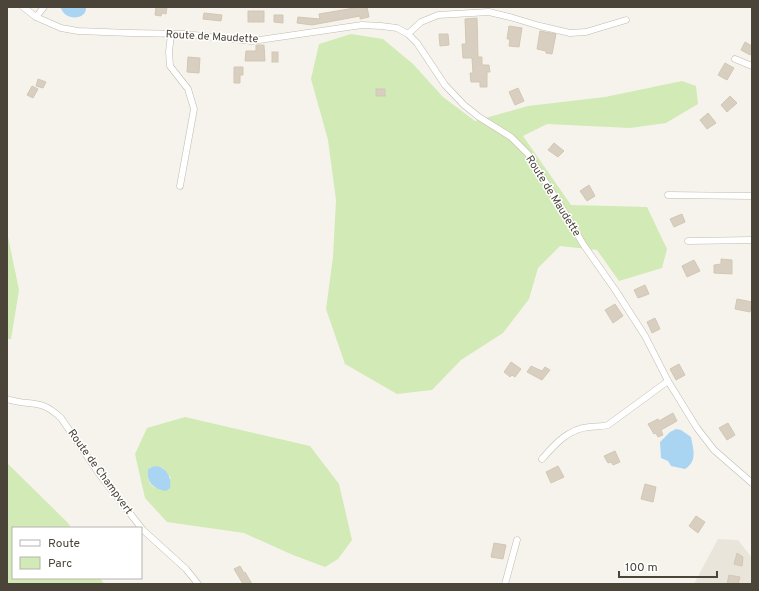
<svg xmlns="http://www.w3.org/2000/svg" width="759" height="591" viewBox="0 0 759 591" font-family="Overpass,sans-serif">
  <style>
    .residential { fill: #eae5da }
    .green { fill: #d2eab5; fill-rule: evenodd }
    .water { fill: #a9d4f2 }
    .building { fill: #d8cfc1; stroke: #d3c7b4 }
    .lines { fill: none; stroke-linecap: round; stroke-linejoin: round }
    .minor-casing { stroke: #c2bbae; stroke-width: 7 }
    .minor { stroke: #fff; stroke-width: 6 }
    .labels { text-anchor: middle; dominant-baseline: central; stroke-width: 3; stroke-linejoin: round; paint-order: stroke }
    .street-label { font-size: 11px; fill: #4b4439; stroke: #fff }
  </style>
  <rect width="100%" height="100%" fill="#f6f3ec"/>
  <path class="residential" d="M718 539 738 540 752 558V584H694Z"/>
  <g class="green">
    <path d="M351 34 383 39 413 64 443 97 475 121 528 106 605 97 682 81 696 86 698 104 666 123 630 128 547 124 523 136 571 205 647 207 667 249 662 268 619 281 597 250 560 246 538 268 529 299 503 333 461 360 432 390 397 394 345 364 326 309 333 257 336 200 328 140 311 79 319 44Z"/>
    <path d="M7 232 19 290 11 339H7Z"/>
    <path d="M185 417 310 446 339 484 352 540 338 559 325 567 293 555 244 533 167 522 145 498 135 454 147 428ZM154 466 163 468 171 478 156 488C148 485 147 476 148 469Z"/>
    <path d="M7 463 68 523 71 528H13V578H100L104 584H7Z"/>
  </g>
  <g class="water">
    <path d="M60 7H86C87 17 74 20 66 15 63 13 62 10 60 7Z"/>
    <path d="M676 429 681 430 691 437C693 449 698 461 685 469L671 466 668 461 661 458 660 442 670 432Z"/>
    <path d="M154 466C166 466 172 477 170 488L166 491C153 489 146 482 148 469Z"/>
  </g>
  <g class="building">
    <path d="M156 7H167L166 14 162 13 161 16 155 15Z"/>
    <path d="M360 7H367L369 17 360 19V16L312 25 297 23 298 17 320 19 319 14Z"/>
    <rect x="248" y="11" width="16" height="11"/>
    <path d="M204 13 222 15 221 21 203 19Z"/>
    <path d="M274 15H283V23L274 22Z"/>
    <path d="M477 18 478 57H482V65H489L490 72H487V87H480V82H471L470 73H473L472 58H463L462 44H466L465 19Z"/>
    <path d="M509 26 522 28 519 47 509 46 510 39H507Z"/>
    <path d="M540 31 556 34 552 54 546 53V51L537 49Z"/>
    <path d="M439 34H448L449 45 440 46Z"/>
    <path d="M745 42 752 46V52L750 55 741 50Z"/>
    <path d="M256 45H264L265 61H245L246 51H256Z"/>
    <rect x="272" y="52" width="6" height="10"/>
    <path d="M188 57 200 58 199 73 187 72Z"/>
    <path d="M725 63 734 68 727 80 718 75Z"/>
    <path d="M234 67H243V75H240V83H234Z"/>
    <path d="M38 79 46 82 43 88 36 86Z"/>
    <path d="M32 86 38 89 33 98 27 95Z"/>
    <path d="M518 88 524 101 515 105 509 92Z"/>
    <rect x="376" y="89" width="9" height="7"/>
    <path d="M730 96 737 103 727 112 721 105Z"/>
    <path d="M708 113 716 123 707 129 700 120Z"/>
    <path d="M554 143 564 151 558 157 548 150Z"/>
    <path d="M589 185 595 196 587 201 580 191Z"/>
    <path d="M682 214 685 222 674 227 670 219Z"/>
    <path d="M721 259 732 260V274L714 273V265L721 264Z"/>
    <path d="M694 260 700 271 687 277 682 266Z"/>
    <path d="M645 285 649 294 638 298 634 290Z"/>
    <path d="M737 299 752 302 750 312 735 309Z"/>
    <path d="M615 304 623 316 613 323 605 310Z"/>
    <path d="M655 318 660 329 652 333 647 322Z"/>
    <path d="M511 362 521 369 515 377 512 375 510 377 504 372Z"/>
    <path d="M679 364 685 375 676 380 670 369Z"/>
    <path d="M531 366 542 371 545 367 550 370 542 380 527 372Z"/>
    <path d="M673 413 677 421 661 430 663 435 658 437 656 433 654 434 648 424 658 419 659 421Z"/>
    <path d="M728 423 735 435 727 440 719 428Z"/>
    <path d="M615 451 620 462 613 465 611 462 608 463 604 456Z"/>
    <path d="M558 466 564 477 551 483 546 472Z"/>
    <path d="M645 484 656 487 653 502 641 499Z"/>
    <path d="M696 516 705 522 698 533 689 526Z"/>
    <path d="M494 543 506 545 503 559 491 557Z"/>
    <path d="M737 553 743 557 742 566 734 564Z"/>
    <path d="M240 566 244 573 245 572 252 584H243L234 569Z"/>
    <path d="M729 575 740 577 738 584H727Z"/>
  </g>
  <g class="lines">
    <g class="minor-casing">
      <g id="minor">
        <path d="M23 7 36 17 61 28 78 31 131 33 184 34 252 41 362 25 381 26 397 28 408 34 417 43 445 85 464 105 479 117 511 137 528 154 565 213 583 244 616 291 645 336 668 381 697 428 714 450 752 483"/>
        <path d="M36 17 44 7"/>
        <path d="M171 34 169 52 170 66 188 89 194 109 180 186"/>
        <path d="M408 34 421 22 438 15 489 12 510 17 540 26 570 33 586 32 626 20"/>
        <path d="M735 59 752 66"/>
        <path d="M668 195 752 196"/>
        <path d="M688 241 752 240"/>
        <path d="M7 399C30 407 39 397 61 418L100 475 143 530 186 569 198 584"/>
        <path d="M542 459C555 444 568 429 589 427 596 426 601 427 608 425L668 381"/>
        <path d="M505 584 517 540"/>
      </g>
    </g>
    <use href="#minor" class="minor"/>
  </g>
  <g class="labels">
    <g class="street-label">
      <text transform="translate(212 37) rotate(3)">Route de Maudette</text>
      <text transform="translate(553 196) rotate(58)">Route de Maudette</text>
      <text transform="translate(100 472) rotate(54)">Route de Champvert</text>
    </g>
  </g>
  <rect width="759" height="591" fill="none" stroke="#4b4439" stroke-width="16"/>
  <rect x="12" y="527" width="130" height="52" fill="#ffffff" stroke="#b7b4b0"/>
  <rect x="20" y="540" width="20" height="6" fill="#ffffff" stroke="#b7b4b0"/>
  <text x="48" y="547" font-size="12" fill="#4b4439">Route</text>
  <rect x="20" y="557" width="20" height="12" fill="#d2eab5" stroke="#b7b4b0"/>
  <text x="48" y="567" font-size="12" fill="#4b4439">Parc</text>
  <path d="M619 571v6h98v-6" fill="none" stroke="#4b4439" stroke-width="2"/>
  <text x="625" y="571" font-size="12" fill="#4b4439" stroke="#ffffff" stroke-width="3" paint-order="stroke">100 m</text>
</svg>
